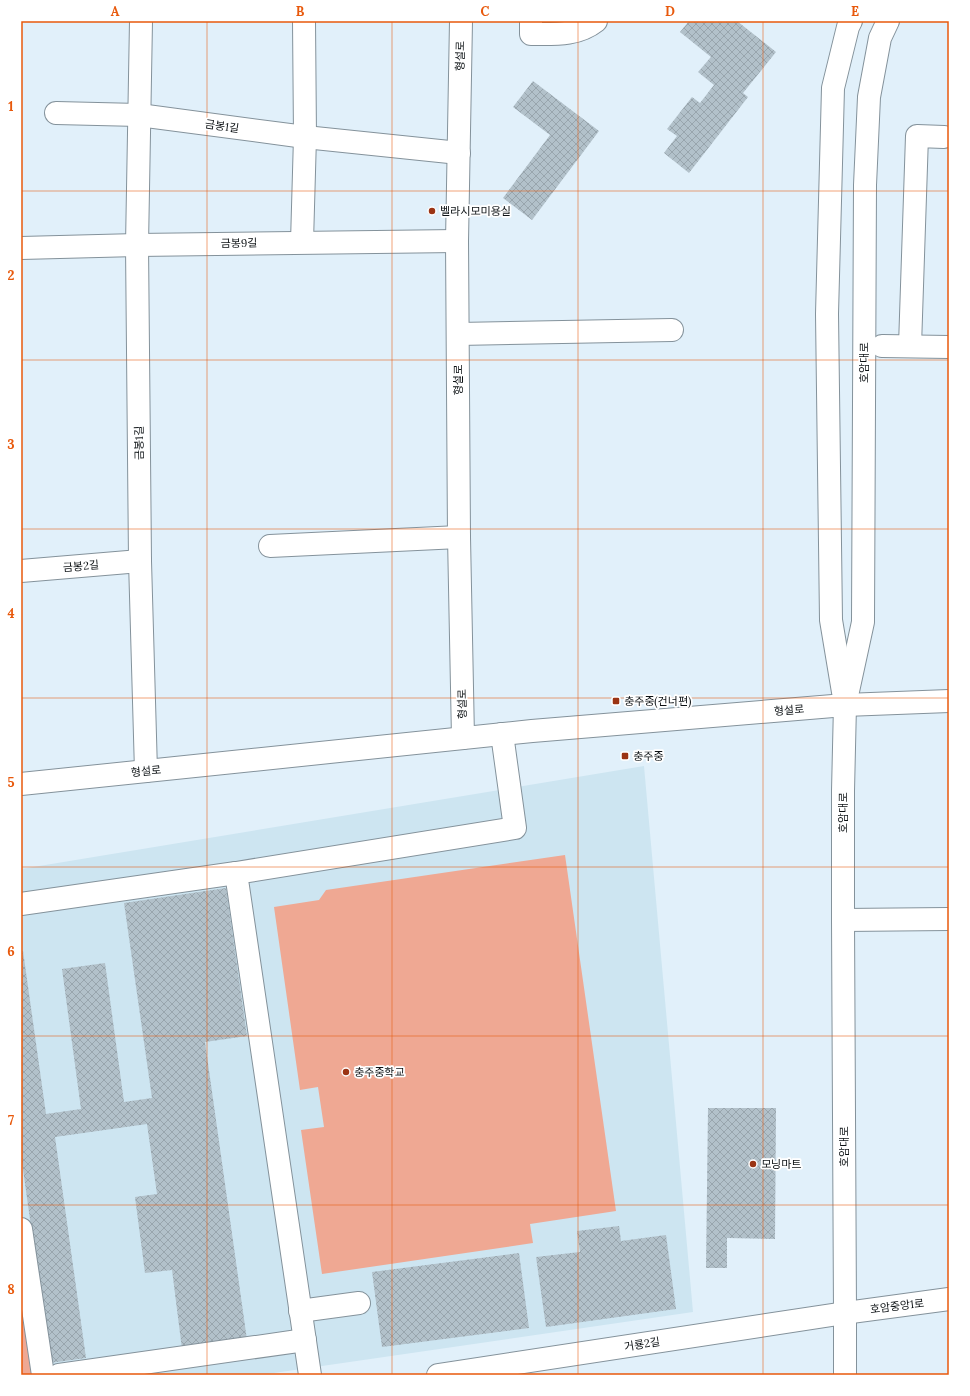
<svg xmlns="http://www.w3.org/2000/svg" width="970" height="1396" viewBox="0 0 970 1396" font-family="Lora,'Noto Sans KR',serif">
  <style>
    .built { fill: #cde5f1 }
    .garden { fill: #efa893 }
    .building { fill: url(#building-cross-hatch) }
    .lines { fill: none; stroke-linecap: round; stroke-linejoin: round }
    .minor-casing { stroke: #84929b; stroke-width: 24 }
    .minor { stroke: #fff; stroke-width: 22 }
    .grid { fill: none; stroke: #e8590c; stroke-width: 1; stroke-opacity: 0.55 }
    .poi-dot { fill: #9b3414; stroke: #fff; stroke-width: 1.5 }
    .labels { text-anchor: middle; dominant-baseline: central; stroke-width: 3.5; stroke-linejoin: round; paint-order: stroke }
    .street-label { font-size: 11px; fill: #0c1114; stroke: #fff }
    .poi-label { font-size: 11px; fill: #0c1114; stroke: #fff; text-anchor: start }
    .neatline { fill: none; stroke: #e8590c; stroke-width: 1.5 }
    .grid-label { font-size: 13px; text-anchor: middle; font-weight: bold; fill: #e8590c }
  </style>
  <defs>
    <pattern id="building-cross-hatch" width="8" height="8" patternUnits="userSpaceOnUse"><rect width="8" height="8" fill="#b2c1ca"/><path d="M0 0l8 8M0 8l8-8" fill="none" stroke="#98a5ad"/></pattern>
  </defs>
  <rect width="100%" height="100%" fill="#e1f0fa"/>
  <path class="built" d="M644 766 693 1312 260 1375H21V869Z"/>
  <g class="garden">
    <path d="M565 855 616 1211 530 1224 533 1243 322 1274 301 1130 324 1127 318 1087 300 1090 274 907 319 900 326 890Z"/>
    <path d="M21 1283 38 1375H21Z"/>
  </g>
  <g class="building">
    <path d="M689 21H737L776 52 743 93 748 97 689 173 664 153 677 136 667 129 692 97 700 103 714 85 698 72 711 57 680 32Z"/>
    <path d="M533 81 599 131 532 220 503 198 550 135 513 107Z"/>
    <path d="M226 888 247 1036 205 1042 247 1340 182 1349 172 1270 145 1273 135 1197 157 1194 147 1124 55 1137 86 1358 50 1363 21 1155V951H23L46 1114 81 1109 62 969 105 963 124 1102 152 1098 124 903Z"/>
    <path d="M708 1108H776L775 1239 727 1238V1268H706Z"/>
    <path d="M619 1226 621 1241 666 1235 676 1309 546 1327 536 1257 580 1252 577 1231Z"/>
    <path d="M519 1253 529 1328 382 1347 372 1272Z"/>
  </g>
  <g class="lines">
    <g class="minor-casing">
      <g id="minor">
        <path d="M141 21 137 245 140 561 146 771"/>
        <path d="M461 21 457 241 459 537 463 738"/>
        <path d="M531 21V34C554 34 577 36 596 21"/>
        <path d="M56 113 139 115 305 137 459 153"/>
        <path d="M302 242 305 137 304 21"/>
        <path d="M21 248 137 245 457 241"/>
        <path d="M458 334 672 330"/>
        <path d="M882 346 949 347"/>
        <path d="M910 346 917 136 944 137"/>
        <path d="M270 546 459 537"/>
        <path d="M21 571 140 561"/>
        <path d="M843 692 831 620 827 314 833 88 848 27 851 21"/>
        <path d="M21 784 532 731 845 705 949 701"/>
        <path d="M21 904 236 873"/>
        <path d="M843 920 949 919"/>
        <path d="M21 1229 43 1375"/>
        <path d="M300 1311 359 1303"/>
        <path d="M59 1375 305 1340"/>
        <path d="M310 1375 236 873 515 828 502 734"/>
        <path d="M438 1375 845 1313 949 1299"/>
        <path d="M845 1375V1313L843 920V791L845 705 863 622 865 185 869 97 880 38 888 21"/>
      </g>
    </g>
    <use href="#minor" class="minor"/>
  </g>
  <path class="grid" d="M207 21V1375M392 21V1375M578 21V1375M763 21V1375M21 191H949M21 360H949M21 529H949M21 698H949M21 867H949M21 1036H949M21 1205H949"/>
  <g class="poi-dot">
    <circle cx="432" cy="211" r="4"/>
    <rect x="612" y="697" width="8" height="8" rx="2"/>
    <rect x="621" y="752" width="8" height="8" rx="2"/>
    <circle cx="346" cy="1072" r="4"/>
    <circle cx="753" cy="1164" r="4"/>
  </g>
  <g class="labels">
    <g class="street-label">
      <text transform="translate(460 56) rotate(-89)">형설로</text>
      <text transform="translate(222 126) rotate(8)">금봉1길</text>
      <text transform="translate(239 243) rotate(-1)">금봉9길</text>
      <text transform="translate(864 363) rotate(-90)">호암대로</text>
      <text transform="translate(458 380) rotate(-90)">형설로</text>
      <text transform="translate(139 443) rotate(-91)">금봉1길</text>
      <text transform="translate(81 566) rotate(-5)">금봉2길</text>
      <text transform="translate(462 704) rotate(-91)">형설로</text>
      <text transform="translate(789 710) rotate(-5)">형설로</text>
      <text transform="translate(146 771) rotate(-6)">형설로</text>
      <text transform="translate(843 813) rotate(-90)">호암대로</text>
      <text transform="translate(844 1147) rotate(-90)">호암대로</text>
      <text transform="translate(897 1306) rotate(-7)">호암중앙1로</text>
      <text transform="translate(642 1344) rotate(-9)">거룡2길</text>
    </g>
    <g class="poi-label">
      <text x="440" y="211">벨라시모미용실</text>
      <text x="624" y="701">충주중(건너편)</text>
      <text x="633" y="756">충주중</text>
      <text x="354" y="1072">충주중학교</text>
      <text x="761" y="1164">모닝마트</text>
    </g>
  </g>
  <rect width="970" height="1396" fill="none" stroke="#ffffff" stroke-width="44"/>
  <rect x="22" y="22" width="926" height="1352" class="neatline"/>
  <g class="grid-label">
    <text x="115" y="16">A</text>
    <text x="300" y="16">B</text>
    <text x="485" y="16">C</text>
    <text x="670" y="16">D</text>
    <text x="855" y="16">E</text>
    <text x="11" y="111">1</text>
    <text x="11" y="280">2</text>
    <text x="11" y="449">3</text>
    <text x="11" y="618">4</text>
    <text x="11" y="787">5</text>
    <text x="11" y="956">6</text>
    <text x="11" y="1125">7</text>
    <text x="11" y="1294">8</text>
  </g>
</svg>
